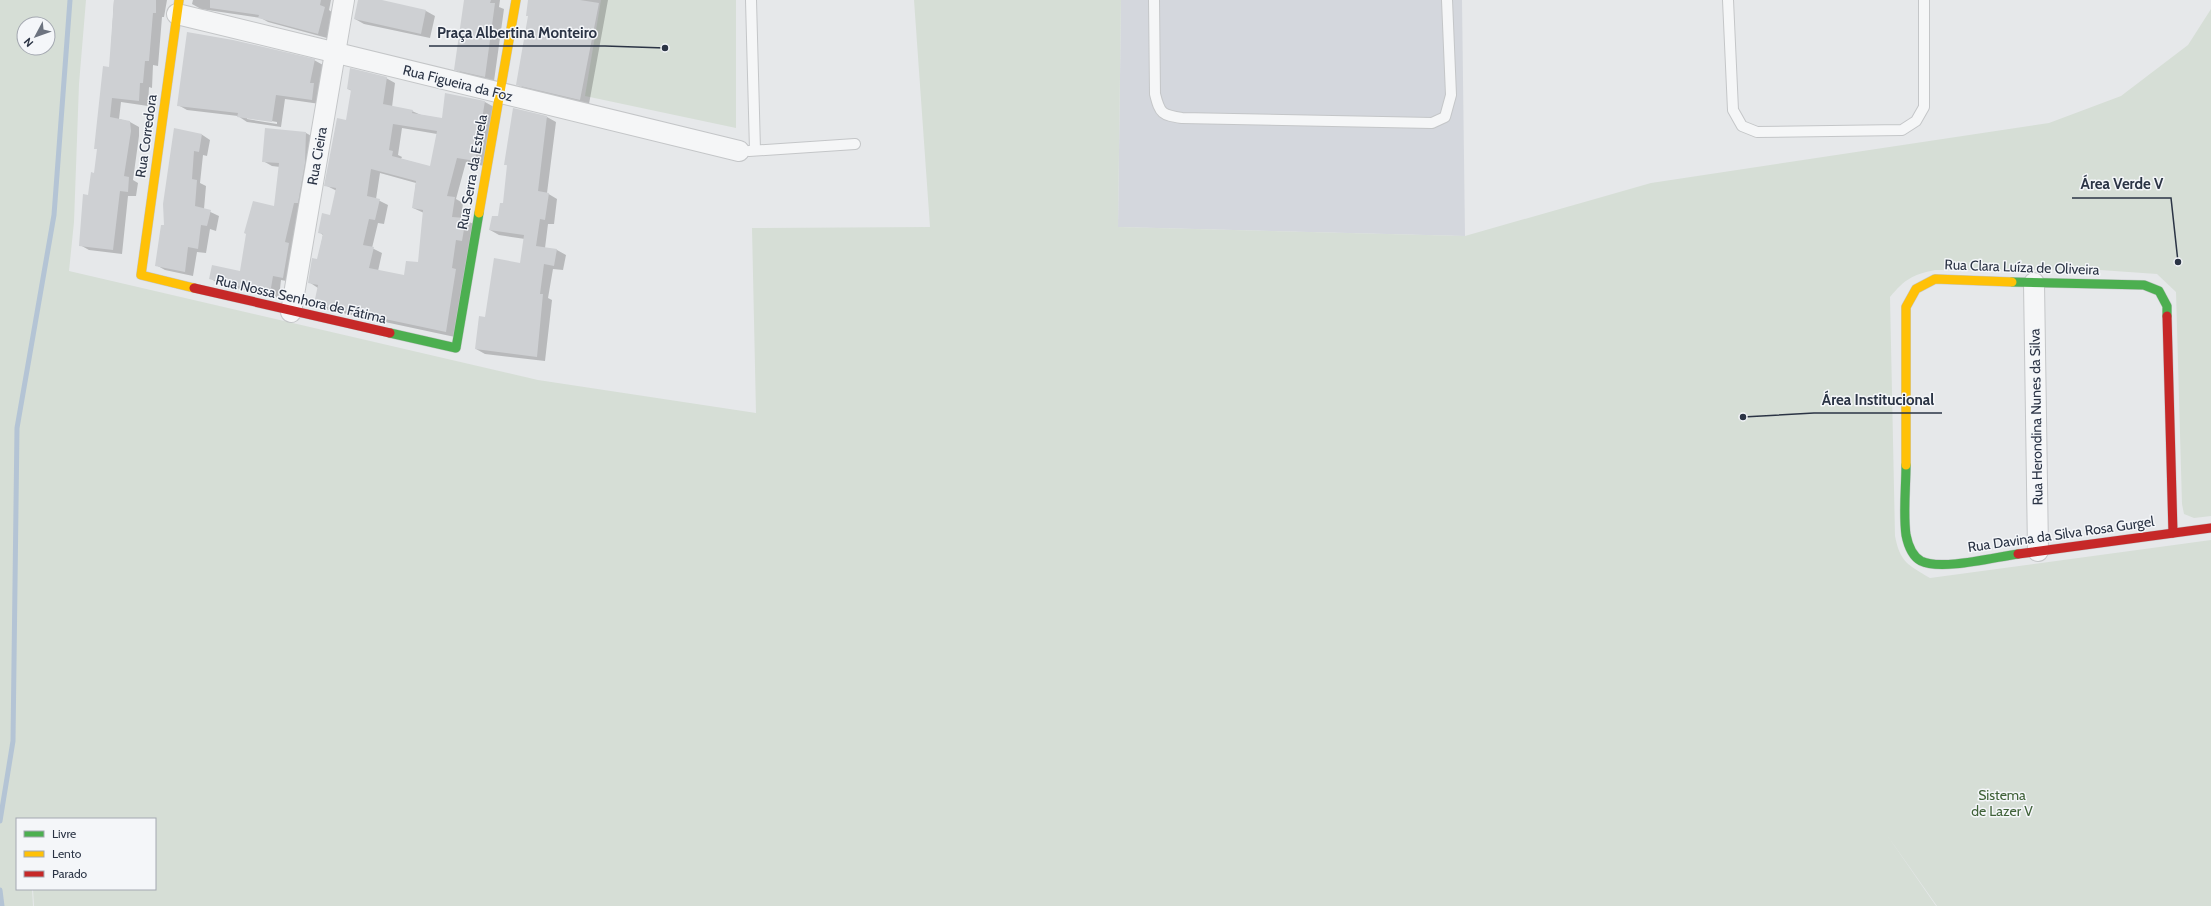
<svg xmlns="http://www.w3.org/2000/svg" width="2211" height="906" viewBox="0 0 2211 906" font-family="Cabin,sans-serif">
  <style>
    .built { fill: #d4d7dd }
    .green { fill: #d6ded6; fill-rule: evenodd }
    .shadow { fill: #0003; fill-rule: evenodd }
    .lines { fill: none; stroke-linecap: round; stroke-linejoin: round }
    .stream { stroke: #b4c4d5; stroke-width: 5 }
    .building { fill: #ced0d3; fill-rule: evenodd }
    .lane-casing { stroke: #c4c6c8; stroke-width: 12 }
    .street-casing { stroke: #c4c6c8; stroke-width: 22 }
    .fast-casing { stroke: #c4c6c8; stroke-width: 10 }
    .slow-casing { stroke: #c4c6c8; stroke-width: 10 }
    .jam-casing { stroke: #c4c6c8; stroke-width: 10 }
    .lane { stroke: #f5f6f7; stroke-width: 10 }
    .street { stroke: #f5f6f7; stroke-width: 20 }
    .fast { stroke: #4caf50; stroke-width: 9 }
    .slow { stroke: #ffc107; stroke-width: 9 }
    .jam { stroke: #c62828; stroke-width: 9 }
    .labels { text-anchor: middle; dominant-baseline: central; stroke-width: 3; stroke-linejoin: round; paint-order: stroke }
    .street-label { font-size: 14px; fill: #2b3445; stroke: #f4f6f9 }
    .park-label { font-size: 14px; fill: #3f6138; stroke: #f4f6f9 }
    .leader { fill: none; stroke: #2b3445; stroke-width: 1.5 }
    .callout-dot { fill: #2b3445; stroke: #f4f6f9; stroke-width: 1.5 }
    .callout-label { font-size: 15px; text-anchor: middle; font-weight: bold; fill: #2b3445; stroke: #f4f6f9; stroke-width: 3; stroke-linejoin: round; paint-order: stroke }
  </style>
  <rect width="100%" height="100%" fill="#e6e8ea"/>
  <path class="built" d="M1121 0H1462L1465 236 1118 227Z"/>
  <g class="green">
    <path d="M0 0H86L79 84 74 222 69 271 538 380 756 413 752 228 930 227 914 0H1121L1118 227 1465 236 1651 183 2049 123 2121 96 2188 45 2211 9V516L2194 518 2184 514 2182 504 2176 292 2157 274 2100 270H1935C1912 275 1905 279 1890 297L1895 536C1900 562 1908 565 1930 578L2211 540V906H1937L1887 835 1936 906H34L33 889H155V819H17V889H32L33 906H0ZM24 24H48V48H24Z"/>
    <path d="M601 0H736V128L585 96Z"/>
  </g>
  <g class="shadow">
    <path d="M114 0H167L164 17H162L158 66 153 65 152 88 149 87 148 106 121 102 119 119 130 122 139 127V136L133 180 138 183 136 196H128L122 254 89 250 80 245 95 174 110 68Z"/>
    <path d="M193 0H331L329 10 333 13 327 38 268 22 261 18 201 9 192 4Z"/>
    <path d="M359 0H377L426 11 435 16 430 38 364 24 355 19Z"/>
    <path d="M465 0H500L499 7 504 9 494 81 464 74 455 69Z"/>
    <path d="M529 0H608L589 104 526 89 517 84 529 16Z"/>
    <path d="M314 60 323 65 319 87 323 89 320 104 285 99 281 127 247 122 238 116 187 110 178 105ZM247 117 277 122V124L247 119Z"/>
    <path d="M386 78 395 83 392 107 412 111 421 115 443 119 485 102 494 107 484 166 466 162 456 199 463 203 461 219 474 224 455 337 324 309 315 304 318 288 309 282 318 260 323 235 319 232 331 216 337 191 325 185 347 121 352 91 348 89ZM402 128 437 134 431 167 401 159 402 157 398 155ZM380 173 416 183 413 208 424 213 419 264 404 276 378 271 382 253 372 248 378 223 384 224 388 205 376 199Z"/>
    <path d="M547 117 556 122 547 193 557 199 554 224H548L545 248 557 250 566 255 563 270 553 269 548 298 552 300 545 361 485 354 476 349 486 318 521 264 525 239 499 235 490 230 499 218 504 205 508 166 505 164Z"/>
    <path d="M306 133 315 138 292 282 281 280 279 298 219 284 210 278 241 273 275 207 280 167 272 166 263 161Z"/>
    <path d="M201 134 210 140 207 156 203 155 200 183 206 186 204 209 219 216 216 231 210 229 206 253 197 252 193 276 165 270 156 265 165 226 164 205Z"/>
  </g>
  <g class="lines">
    <g class="stream">
      <path d="M0 821 13 741 17 428 54 215 70 0"/>
      <path d="M0 890 2 906"/>
    </g>
  </g>
  <g class="building">
    <path d="M114 0H156V13H153L149 61H145L143 83H140L139 101 112 98 110 117 130 121 131 131 124 176 129 177 128 192 120 191 113 250 79 246 83 194 88 195 91 172 94 173 97 149H94L103 66 109 67Z"/>
    <path d="M210 0H321L320 5 325 7 318 34 258 18 259 15 210 8Z"/>
    <path d="M358 0H382L426 10 421 34 354 19Z"/>
    <path d="M464 0H491L490 3H495L485 77 454 70Z"/>
    <path d="M528 0H580L599 3 580 100 516 85 528 16H526Z"/>
    <path d="M187 32 233 40 315 59 310 83H314L312 100 276 95 272 122 237 117 238 113 177 106Z"/>
    <path d="M350 68 387 77 383 104 413 110 412 113 442 118 445 93 485 101 475 161 457 158 447 196 455 197 452 217 466 218 462 241 456 240 452 268 456 269 446 332 314 304 318 285 308 283 312 258 317 259 323 234 318 233 322 213 330 215 336 188 324 186 337 118 346 120 351 90 347 89ZM393 124 437 131 430 166 392 156 393 151 389 150ZM371 169 416 181 412 208 423 210 418 262 406 261 404 275 369 268 374 247 363 245 369 219 375 220 380 199 367 196Z"/>
    <path d="M513 108 547 116 538 191 549 193 545 220 540 219 536 246 557 249 554 266 544 264 540 294H543L537 357 475 349 479 316 485 317 494 258 520 263 524 235 489 230 492 216H498L500 203H503L507 165H504Z"/>
    <path d="M174 128 202 134 199 152 194 151 192 179 197 180 195 206 211 210 207 226 201 225 198 249 188 247 185 272 155 266 161 225H164L163 204Z"/>
    <path d="M265 128 306 132 305 163 298 203H294L285 242 289 243 283 278 273 276 270 294 209 279 212 265 240 271 246 234 244 233 253 201 274 206 279 163 262 162Z"/>
  </g>
  <g class="lines">
    <g class="lane-casing">
      <g id="lane">
        <path d="M751 0 755 150"/>
        <path d="M1154 0 1155 94C1160 114 1162 115 1182 118L1432 123 1445 117 1451 95 1447 0"/>
        <path d="M1728 0 1733 110 1742 126 1757 132 1902 130 1916 121 1924 107V0"/>
        <path d="M749 151 855 144"/>
      </g>
    </g>
    <g class="street-casing">
      <g id="street">
        <path d="M177 14 739 151"/>
        <path d="M2034 283 2038 551"/>
        <path d="M291 312 344 0"/>
      </g>
    </g>
    <g class="fast-casing">
      <g id="fast">
        <path d="M2012 282 2144 285 2159 291 2167 306V316"/>
        <path d="M390 333 456 348 479 213"/>
        <path d="M1906 465C1906 487 1903 513 1906 535 1908 545 1912 556 1921 561 1941 571 1995 557 2018 554"/>
      </g>
    </g>
    <g class="slow-casing">
      <g id="slow">
        <path d="M179 0 141 275 194 288"/>
        <path d="M479 213 516 0"/>
        <path d="M1906 465V307L1916 289 1935 279 2012 282"/>
      </g>
    </g>
    <g class="jam-casing">
      <g id="jam">
        <path d="M194 288 390 333"/>
        <path d="M2167 316 2173 533"/>
        <path d="M2018 554 2211 528"/>
      </g>
    </g>
    <use href="#lane" class="lane"/>
    <use href="#street" class="street"/>
    <use href="#fast" class="fast"/>
    <use href="#slow" class="slow"/>
    <use href="#jam" class="jam"/>
  </g>
  <g class="labels">
    <g class="street-label">
      <text transform="translate(458 83) rotate(14)">Rua Figueira da Foz</text>
      <text transform="translate(146 136) rotate(-82)">Rua Corredora</text>
      <text transform="translate(317 156) rotate(-80)">Rua Cieira</text>
      <text transform="translate(472 172) rotate(-80)">Rua Serra da Estrela</text>
      <text transform="translate(2022 267) rotate(2)">Rua Clara Luíza de Oliveira</text>
      <text transform="translate(301 299) rotate(13)">Rua Nossa Senhora de Fátima</text>
      <text transform="translate(2036 417) rotate(-91)">Rua Herondina Nunes da Silva</text>
      <text transform="translate(2061 534) rotate(-8)">Rua Davina da Silva Rosa Gurgel</text>
    </g>
    <g class="park-label">
      <text x="2002" y="795">Sistema<tspan x="2002" dy="16">de Lazer V</tspan></text>
    </g>
  </g>
  <path class="leader" d="M665 48L605 46H429M2178 262L2171 198H2072M1743 417L1814 413H1942"/>
  <g class="callout-dot">
    <circle cx="665" cy="48" r="4"/>
    <circle cx="2178" cy="262" r="4"/>
    <circle cx="1743" cy="417" r="4"/>
  </g>
  <g class="callout-label">
    <text x="517" y="38">Praça Albertina Monteiro</text>
    <text x="2122" y="189">Área Verde V</text>
    <text x="1878" y="405">Área Institucional</text>
  </g>
  <rect x="16" y="818" width="140" height="72" fill="#f4f6f9" stroke="#a4a8b1"/>
  <rect x="24" y="831" width="20" height="6" fill="#4caf50" stroke="#a4a8b1"/>
  <text x="52" y="838" font-size="12" fill="#2b3445">Livre</text>
  <rect x="24" y="851" width="20" height="6" fill="#ffc107" stroke="#a4a8b1"/>
  <text x="52" y="858" font-size="12" fill="#2b3445">Lento</text>
  <rect x="24" y="871" width="20" height="6" fill="#c62828" stroke="#a4a8b1"/>
  <text x="52" y="878" font-size="12" fill="#2b3445">Parado</text>
  <g transform="translate(36 36) rotate(229)"><circle r="19" fill="#f4f6f9" stroke="#a4a8b1"/>
  <path d="M0-3L7 15L0 10L-7 15Z" fill="#6c737f"/>
  <text y="-6" font-size="11" font-weight="bold" text-anchor="middle" fill="#2b3445">N</text>
  </g>
</svg>
